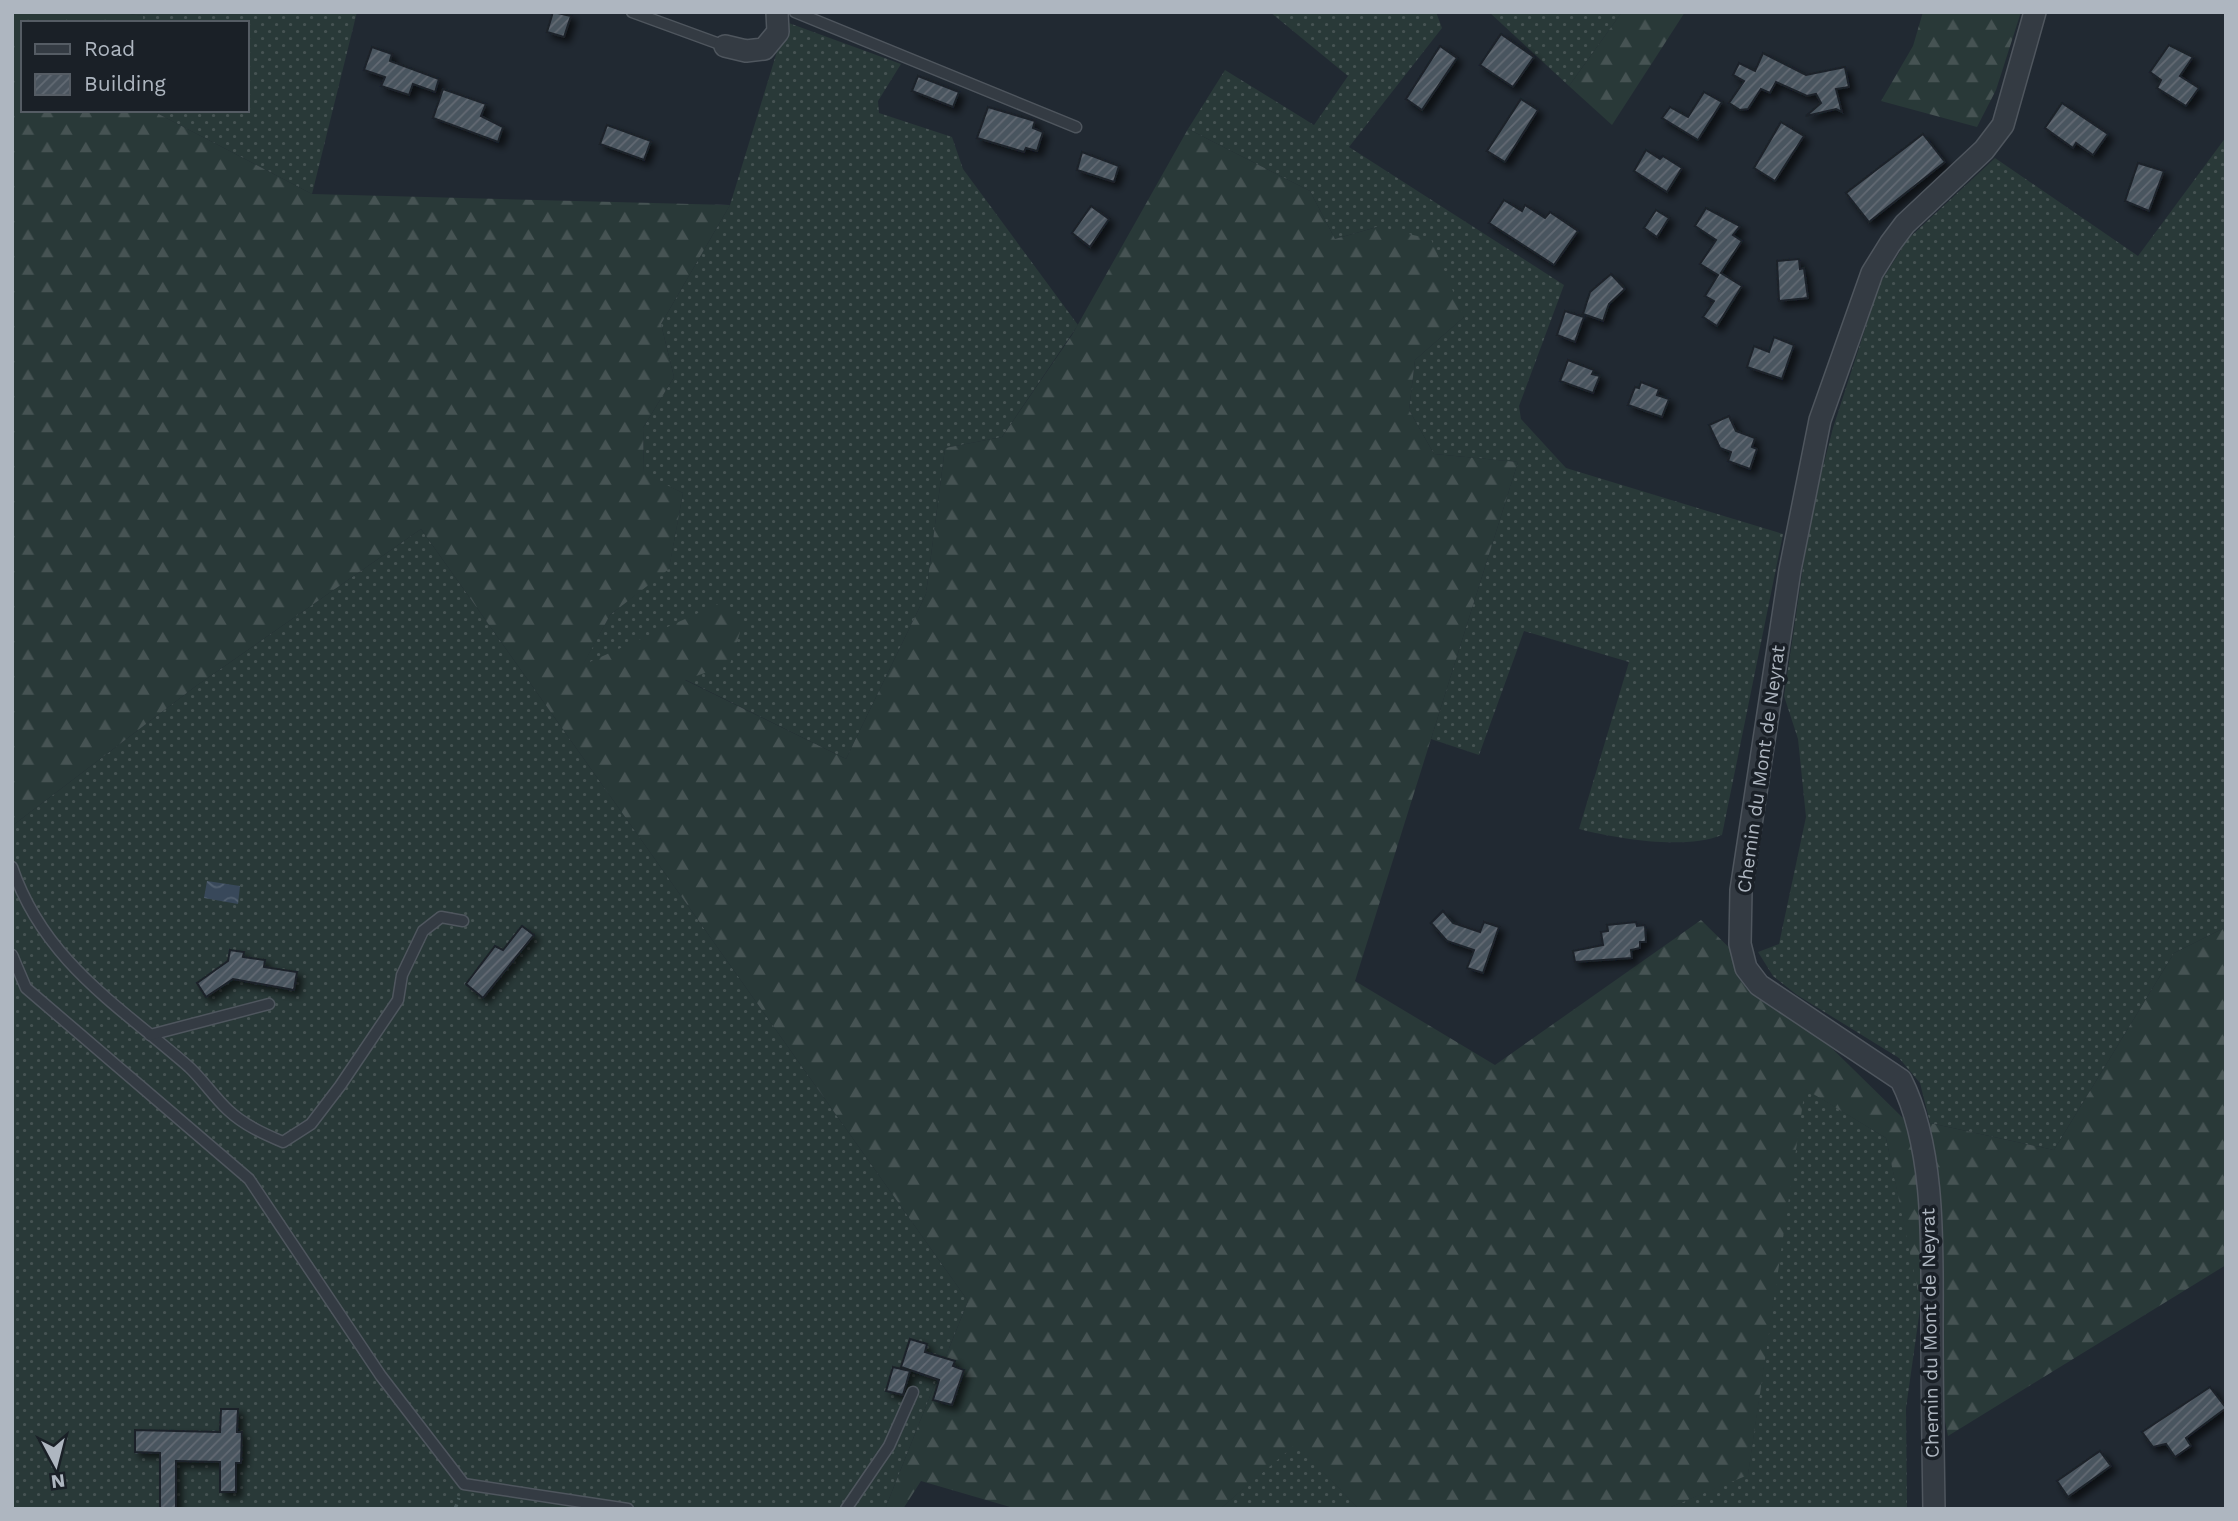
<svg xmlns="http://www.w3.org/2000/svg" width="2238" height="1521" viewBox="0 0 2238 1521" font-family="'Work Sans',sans-serif">
  <style>
    .grass { fill: url(#grass-dots) }
    .forest { fill: url(#forest-firs) }
    .water { fill: url(#water-waves) }
    .building { fill: url(#building-hatch); stroke: #1c2229; stroke-width: 2; filter: url(#shadow) }
    .lines { fill: none; stroke-linecap: round; stroke-linejoin: round }
    .service-casing { stroke: #4f565e; stroke-width: 13 }
    .minor-casing { stroke: #4f565e; stroke-width: 24 }
    .path { stroke: #465758; stroke-width: 3.5; stroke-dasharray: 5 5; stroke-linecap: butt }
    .service { stroke: #343b43; stroke-width: 10 }
    .minor { stroke: #343b43; stroke-width: 21 }
    .labels { text-anchor: middle; dominant-baseline: central; stroke-width: 7; stroke-linejoin: round; paint-order: stroke }
    .street-label { font-size: 19px; fill: #aeb6c0; stroke: #1a2027 }
  </style>
  <defs>
    <pattern id="grass-dots" width="8" height="8" patternUnits="userSpaceOnUse" patternTransform="scale(1.75)"><rect width="8" height="8" fill="#293938"/><path d="M2 2h.1M6 6h.1" fill="none" stroke="#465353" stroke-width="1.8" stroke-linecap="round"/></pattern>
    <pattern id="forest-firs" width="22" height="20" patternUnits="userSpaceOnUse" patternTransform="scale(1.75)"><rect width="22" height="20" fill="#293938"/><path d="M5 1l3.5 6h-7zM16 11l3.5 6h-7z" fill="#465353"/></pattern>
    <pattern id="water-waves" width="16" height="10" patternUnits="userSpaceOnUse" patternTransform="scale(1.75)"><rect width="16" height="10" fill="#38485a"/><path d="M0 5q4-4 8 0t8 0" fill="none" stroke="#526070"/></pattern>
    <pattern id="building-hatch" width="6" height="6" patternUnits="userSpaceOnUse" patternTransform="scale(1.75)"><rect width="6" height="6" fill="#4a545e"/><path d="M-1 1l2-2M0 6l6-6M5 7l2-2" fill="none" stroke="#626a73"/></pattern>
    <filter id="shadow"><feDropShadow dx="5" dy="5" stdDeviation="3.5" flood-color="#0009"/></filter>
  </defs>
  <rect width="100%" height="100%" fill="#212932"/>
  <g class="grass">
    <path d="M117 12H357L312 194 151 110H247V23H143L142 16Z"/>
    <path d="M1270 12H1436L1442 28 1349 147 1564 285 1519 406 1521 419 1566 468 1783 534 1722 835C1684 850 1618 839 1579 829L1629 662 1524 631 1479 755 1431 739 1518 462 1434 454 1409 410 1415 360 1464 317 1377 227 1335 239 1310 191 1188 129 1225 70 1314 125 1348 76Z"/>
    <path d="M1489 12H1622L1569 86Z"/>
    <path d="M786 22 901 64 878 101 879 113 952 137 963 169 1078 325 1002 437 945 448 926 594 846 759 684 679 582 666 610 615 669 568 683 493 644 475 643 428 674 377 661 324 730 205Z"/>
    <path d="M2226 137V927L2174 953 2054 1150 1930 1123 1920 1083 1899 1058 1797 995 1773 976 1758 952 1779 944 1806 817 1798 739 1784 696 1811 513 1833 428 1880 283 1908 239 1995 158 2138 256Z"/>
    <path d="M421 529 968 1301 885 1509H12V826L196 686Z"/>
    <path d="M1804 1088 1886 1138 1921 1302 1906 1408 1907 1509H1666L1748 1474Z"/>
    <path d="M1296 1443 1359 1509H1220Z"/>
  </g>
  <g class="forest">
    <path d="M12 12H117L143 16V23H23V110H151L312 194 730 205 661 324 674 377 643 428 644 474 683 493 669 569 610 615 583 665 725 601 742 626 730 664 685 680 846 759 926 594 945 448 1002 437 1072 335 1188 129 1310 191 1335 239 1377 227 1431 239 1464 317 1415 360 1409 410 1434 454 1518 462 1355 981 1495 1065 1701 920 1902 1117 2054 1150 2174 953 2226 927V1265L1948 1436 1886 1138 1805 1089 1748 1475 1666 1509H1359L1296 1444 1220 1509H1017L921 1481 903 1509H885L968 1301 421 529 196 686 12 826Z"/>
    <path d="M1622 12H1685L1612 125 1569 86Z"/>
    <path d="M1923 12H2021L1996 90 1977 127 1881 101 1913 46Z"/>
  </g>
  <path class="water" d="M207 881 240 886 238 904 204 898Z"/>
  <g class="building">
    <path d="M553 12 571 16 564 37 547 32Z"/>
    <path d="M1501 34 1534 57 1513 87 1480 65Z"/>
    <path d="M2169 45 2193 57 2180 76 2199 88 2186 106 2157 88 2161 80 2150 72Z"/>
    <path d="M1440 46 1457 58 1422 110 1406 99Z"/>
    <path d="M372 47 392 54 390 61 439 79 435 92 413 84 409 95 381 86 385 77 364 70Z"/>
    <path d="M1763 53 1806 75 1845 67 1849 87 1836 89 1842 112 1836 109 1806 116 1821 103 1816 94 1807 96 1776 82 1770 93 1761 89 1748 109 1740 110 1729 103 1744 81 1733 75 1739 63 1755 71Z"/>
    <path d="M918 76 959 92 953 107 912 91Z"/>
    <path d="M443 89 486 104 481 116 503 127 498 142 433 118Z"/>
    <path d="M1704 92 1722 102 1698 140 1662 118 1670 107 1688 117Z"/>
    <path d="M1521 99 1538 110 1505 162 1487 151Z"/>
    <path d="M2062 103 2108 134 2093 155 2076 143 2073 148 2045 128Z"/>
    <path d="M988 107 1035 121 1033 128 1043 132 1037 151 1026 148 1024 152 977 138Z"/>
    <path d="M1781 122 1804 136 1775 181 1754 168Z"/>
    <path d="M607 125 651 141 644 160 600 144Z"/>
    <path d="M1923 134 1945 162 1869 222 1846 193Z"/>
    <path d="M1646 150 1660 159 1663 156 1682 168 1667 192 1634 171Z"/>
    <path d="M1082 152 1119 166 1114 182 1077 170Z"/>
    <path d="M2138 163 2164 171 2149 211 2125 201Z"/>
    <path d="M1504 200 1522 211 1525 205 1545 218 1550 212 1578 231 1554 265 1489 223Z"/>
    <path d="M1091 206 1109 219 1090 247 1072 233Z"/>
    <path d="M1706 208 1740 226 1733 235 1742 241 1721 273 1742 286 1717 326 1703 317 1714 301 1705 296 1718 275 1700 264 1716 240 1695 226Z"/>
    <path d="M1656 210 1669 218 1657 237 1644 228Z"/>
    <path d="M1799 259 1800 269 1804 268 1808 298 1779 301 1777 261Z"/>
    <path d="M1611 274 1625 289 1609 304 1603 321 1583 314 1590 292Z"/>
    <path d="M1565 311 1584 317 1575 342 1557 335Z"/>
    <path d="M1774 337 1794 345 1782 379 1747 367 1754 346 1769 352Z"/>
    <path d="M1568 360 1594 370 1592 374 1600 376 1593 393 1560 381Z"/>
    <path d="M1641 382 1659 389 1657 395 1669 399 1662 417 1628 405 1635 387 1639 388Z"/>
    <path d="M1729 416 1736 431 1755 438 1752 447 1757 449 1750 469 1728 461 1731 452 1720 448 1709 425Z"/>
    <path d="M1443 911 1453 923 1480 932 1484 922 1499 927 1483 973 1467 968 1474 950 1447 941 1431 923Z"/>
    <path d="M1636 922 1637 926 1645 925 1646 942H1640V948L1631 950 1632 958 1575 962 1573 951 1603 945 1601 932 1608 931 1607 925Z"/>
    <path d="M522 926 534 935 483 998 466 984 495 946 503 950Z"/>
    <path d="M230 950 244 952 243 957 265 960 264 967 297 972 294 990 233 979 206 997 197 983 228 961Z"/>
    <path d="M910 1339 927 1344 925 1352 955 1361 953 1366 964 1370 952 1405 933 1400 939 1380 901 1367Z"/>
    <path d="M893 1367 910 1371 903 1395 886 1391Z"/>
    <path d="M2210 1387 2226 1408 2186 1438 2191 1446 2175 1457 2166 1444 2153 1447 2142 1432Z"/>
    <path d="M221 1409H238L237 1432H242L241 1463H236V1492H220V1462L176 1461V1509H160V1453L135 1452V1430L220 1432Z"/>
    <path d="M2100 1451 2111 1466 2068 1497 2057 1481Z"/>
  </g>
  <g class="lines">
    <g class="service-casing">
      <g id="service">
        <path d="M632 12 725 46"/>
        <path d="M795 12 1076 127"/>
        <path d="M12 867C44 961 118 1005 189 1067 203 1080 214 1097 228 1110 244 1125 264 1134 283 1142L311 1124 340 1086 398 1000 402 975 423 931 441 917 463 921"/>
        <path d="M12 955 26 988 249 1179 381 1376 464 1484 628 1509"/>
        <path d="M150 1035 269 1004"/>
        <path d="M846 1509 889 1446 913 1392"/>
      </g>
    </g>
    <g class="minor-casing">
      <g id="minor">
        <path d="M725 46 746 51 764 49 778 32 777 12"/>
        <path d="M1934 1509C1933 1448 1932 1388 1932 1327 1932 1251 1936 1149 1901 1080L1759 985 1746 968 1740 944 1741 890 1790 570 1820 420 1872 273 1890 244 1905 224 1984 150 2003 125 2035 12"/>
      </g>
    </g>
    <path class="path" d="M455 1509 459 1498"/>
    <use href="#service" class="service"/>
    <use href="#minor" class="minor"/>
  </g>
  <g class="labels">
    <g class="street-label">
      <text transform="translate(1761 769) rotate(-82)">Chemin du Mont de Neyrat</text>
      <text transform="translate(1930 1333) rotate(-91)">Chemin du Mont de Neyrat</text>
    </g>
  </g>
  <rect width="2238" height="1521" fill="none" stroke="#aeb6c0" stroke-width="28"/>
  <rect x="21" y="21" width="228" height="91" fill="#1a2027" stroke="#555c64" stroke-width="2"/>
  <rect x="35" y="44" width="35" height="10" fill="#343b43" stroke="#555c64" stroke-width="2"/>
  <text x="84" y="56" font-size="21" fill="#aeb6c0">Road</text>
  <rect x="35" y="74" width="35" height="21" fill="url(#building-hatch)" stroke="#555c64" stroke-width="2"/>
  <text x="84" y="91" font-size="21" fill="#aeb6c0">Building</text>
  <g transform="translate(56 1465) rotate(173)" stroke="#1a2027" stroke-width="5" paint-order="stroke">
  <path d="M0-5L12 26L0 18L-12 26Z" fill="#aeb6c0"/>
  <text y="-10" font-size="19" font-weight="bold" text-anchor="middle" fill="#aeb6c0">N</text>
  </g>
</svg>
